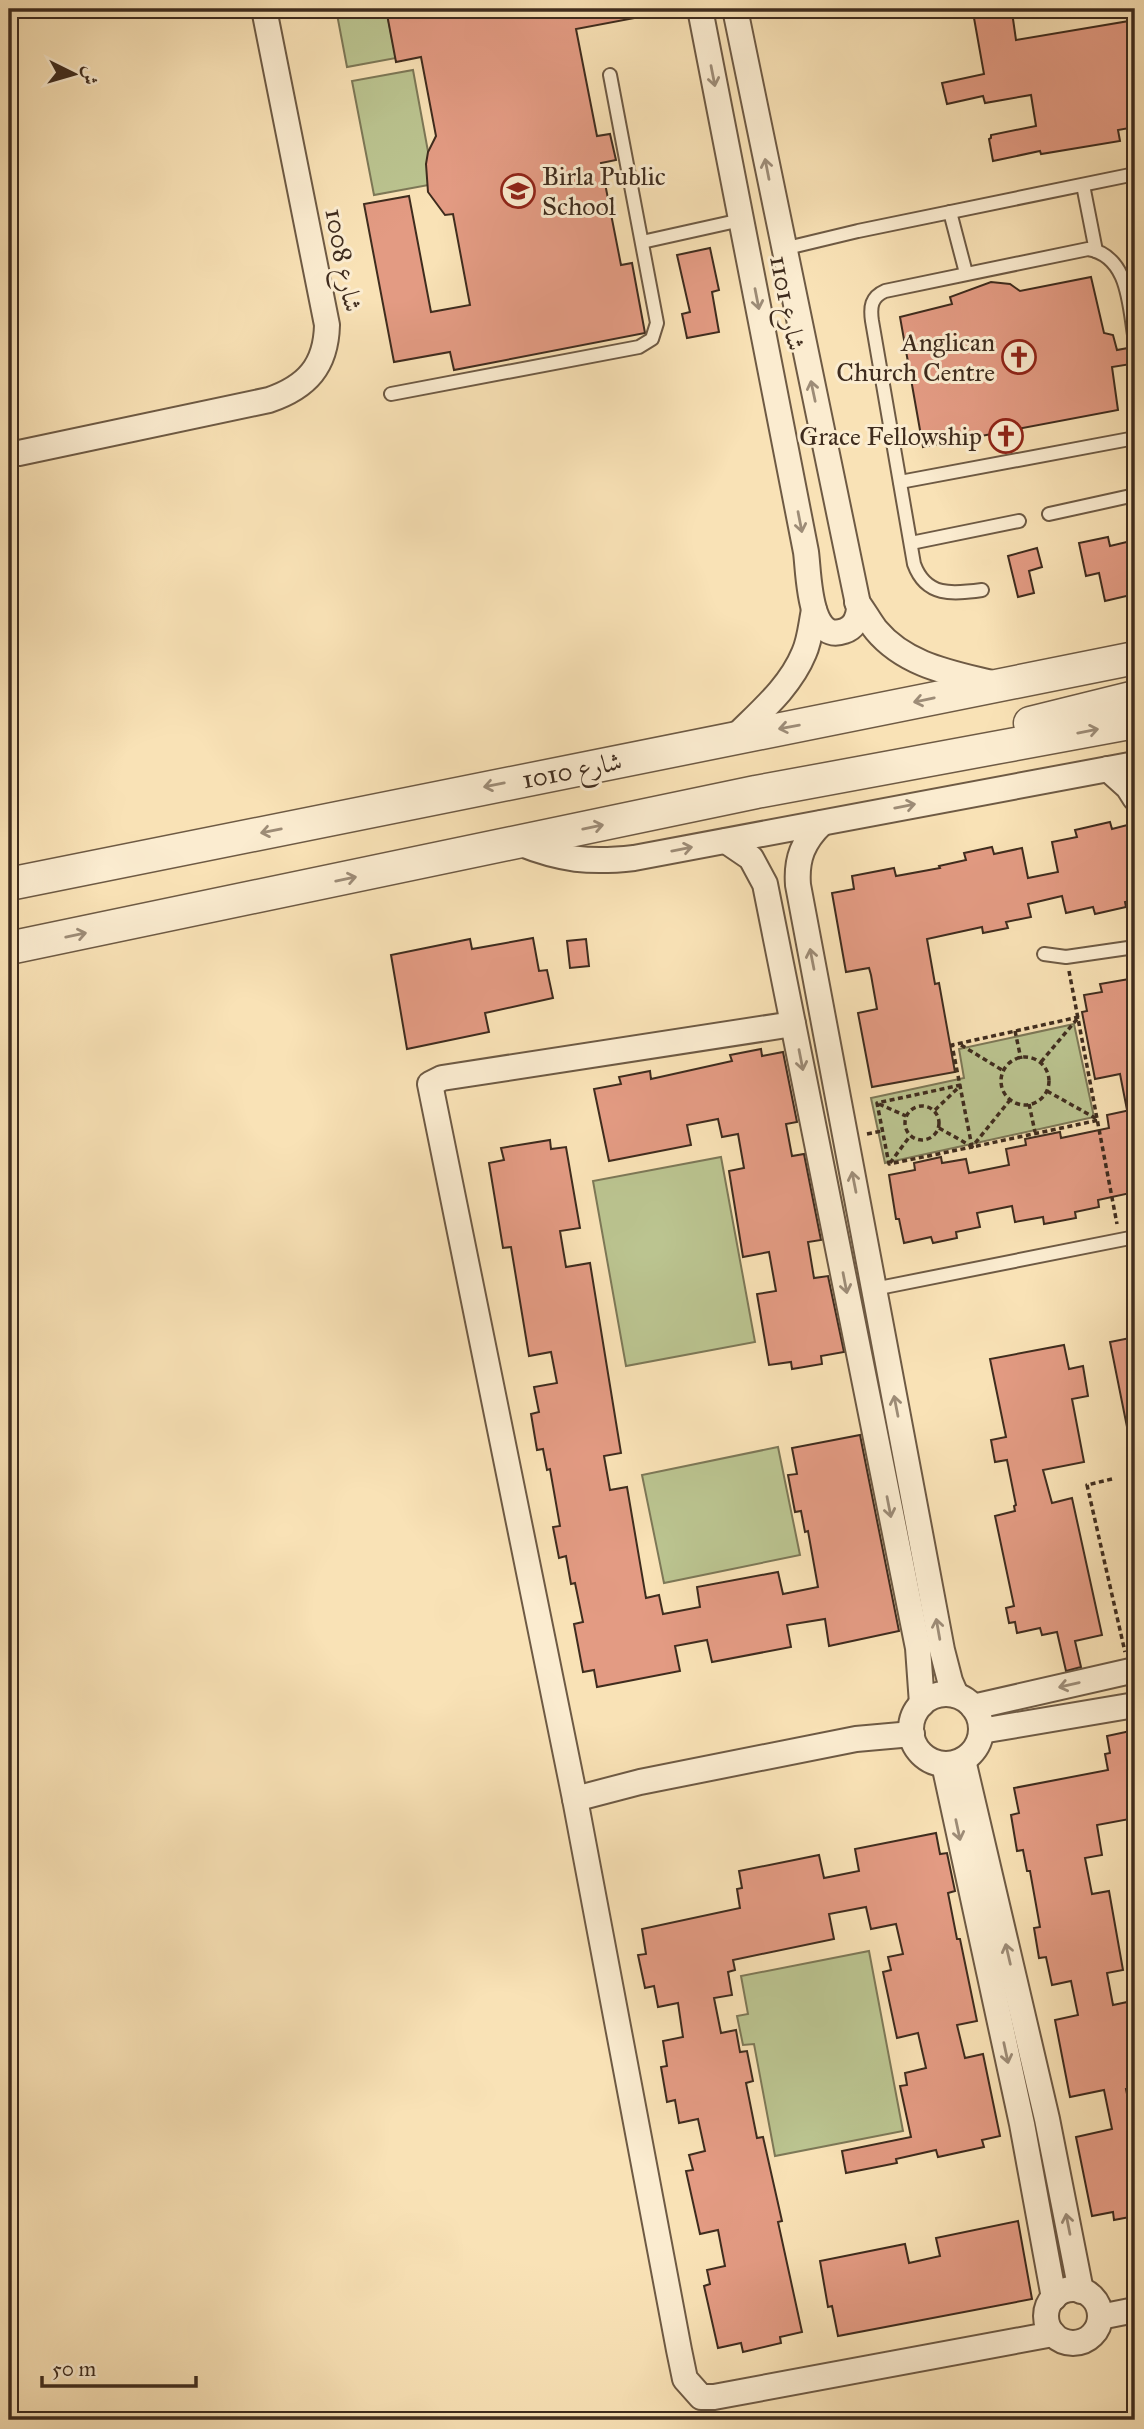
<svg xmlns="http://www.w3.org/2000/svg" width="1144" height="2429" viewBox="0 0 1144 2429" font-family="'IM FELL Great Primer',Amiri,serif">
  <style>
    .green { fill: #bbc490; stroke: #7d7857; stroke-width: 2 }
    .building { fill: #e39b83; stroke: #3f2c1e; stroke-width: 2 }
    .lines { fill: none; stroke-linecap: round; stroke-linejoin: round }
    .service-casing { stroke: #6e5a44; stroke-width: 16 }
    .minor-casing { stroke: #6e5a44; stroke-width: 28 }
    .tertiary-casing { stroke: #6e5a44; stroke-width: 35 }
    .path { stroke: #3f2c1e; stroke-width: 3.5; stroke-dasharray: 5 3.5; stroke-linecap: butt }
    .service { stroke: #fbecd0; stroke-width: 12 }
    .minor { stroke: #fbecd0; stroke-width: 24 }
    .tertiary { stroke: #fbecd0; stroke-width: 32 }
    .oneway { stroke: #9d8c77 }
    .labels { text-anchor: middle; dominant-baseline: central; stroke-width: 6; stroke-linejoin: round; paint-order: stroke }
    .poi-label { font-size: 26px; fill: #3f2c1e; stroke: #fbecd0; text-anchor: end }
    .street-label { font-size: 26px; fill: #3f2c1e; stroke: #fbecd0 }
  </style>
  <rect width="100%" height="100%" fill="#f9e2b6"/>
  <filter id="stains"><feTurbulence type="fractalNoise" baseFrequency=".00286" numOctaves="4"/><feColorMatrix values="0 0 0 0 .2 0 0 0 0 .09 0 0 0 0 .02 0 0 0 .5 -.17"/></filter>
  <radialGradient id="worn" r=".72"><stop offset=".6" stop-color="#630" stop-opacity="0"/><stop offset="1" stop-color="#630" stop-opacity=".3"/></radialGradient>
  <g class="green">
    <path d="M336 9H386L396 58 347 67Z"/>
    <path d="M413 70 434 184 374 195 352 81Z"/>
    <path d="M1074 1024 1094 1117 885 1163 871 1098 964 1078 959 1049Z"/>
    <path d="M721 1157 755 1342 626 1366 593 1181Z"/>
    <path d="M778 1447 800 1555 664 1583 642 1475Z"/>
    <path d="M869 1951 903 2131 775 2156 754 2044 743 2045 737 2016 748 2014 741 1976Z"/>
  </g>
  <g class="building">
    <path d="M386 9H639L640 17 576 29 597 136 610 134 616 160 601 163 621 265 632 263 645 333 454 370 450 352 394 362 364 204 409 196 431 312 470 305 453 214 445 215 428 192 426 164 428 152 436 136 421 57 396 62Z"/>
    <path d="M1012 12 1016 40 1135 20V127L1118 130 1120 141 1041 154 1040 151 993 161 989 139 991 138V135L1036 126 1031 95 985 103 983 96 947 104 942 83 984 74 974 18Z"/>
    <path d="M710 248 719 290 712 292 719 332 687 338 682 314 690 312 677 255Z"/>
    <path d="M1091 277 1104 333 1113 335 1117 350 1128 348 1131 364 1112 367 1118 410 923 447 900 317 952 304 950 297 991 282 1010 284 1020 291Z"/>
    <path d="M1108 537 1110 546 1135 540V594L1105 601 1099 573 1086 576 1079 543Z"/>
    <path d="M1037 548 1042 567 1029 571 1034 593 1018 597 1008 556Z"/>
    <path d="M1110 822 1112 829 1135 823V900L1125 902 1126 907 1095 914 1093 907 1066 913 1062 896 1028 904 1031 917 1006 922 1008 928 983 933 982 927 927 939 935 984 939 983 955 1072 872 1087 858 1013 877 1009 871 975 869 968 846 972 832 893 854 889 852 876 894 868 896 876 940 868 939 866 966 860 964 853 992 847 994 854 1022 848 1028 878 1058 872 1052 842 1077 837 1075 830Z"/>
    <path d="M533 938 539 971 547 970 553 998 485 1013 489 1032 407 1049 391 955 470 939 472 949Z"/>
    <path d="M586 939 589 966 570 968 567 941Z"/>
    <path d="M1135 978V1109L1127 1110 1120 1074 1095 1079 1082 1012 1087 1011 1084 995 1102 992 1100 984Z"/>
    <path d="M761 1049 762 1056 783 1052 797 1122 786 1124 792 1156 804 1154 821 1240 808 1242 814 1278 828 1276 844 1352 821 1356 822 1364 792 1369 791 1362 769 1365 757 1294 776 1291 769 1252 743 1257 729 1171 744 1168 738 1134 722 1137 718 1119 687 1125 691 1145 609 1161 594 1089 621 1084 619 1077 650 1071 651 1079 732 1061 730 1055Z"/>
    <path d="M1135 1109V1192L1098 1200 1099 1207 1075 1212 1076 1218 1044 1224 1043 1217 1015 1222 1012 1206 977 1213 980 1227 956 1232 957 1238 933 1243 931 1237 904 1243 899 1219H896L889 1175 915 1170 914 1163 941 1157 942 1163 966 1159 969 1173 1009 1165 1006 1149 1026 1145 1025 1139 1060 1132 1061 1138 1109 1128 1107 1115Z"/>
    <path d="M550 1140 551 1149 566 1147 580 1228 560 1231 566 1267 590 1263 621 1453 604 1456 610 1490 627 1487 646 1598 659 1595 663 1614 700 1607 697 1587 778 1572 783 1594 818 1587 808 1531 805 1532 801 1511 795 1512 788 1475 797 1474 792 1448 860 1435 899 1631 829 1646 825 1619 787 1625 791 1647 712 1662 707 1640 675 1646 680 1671 597 1687 594 1670 583 1672 574 1624 583 1622 575 1583 571 1584 566 1556 559 1558 553 1527 560 1526 550 1469 547 1470 543 1449 537 1450 531 1414 539 1412 534 1387 557 1383 551 1352 529 1356 511 1247 503 1248 489 1163 504 1160 501 1148Z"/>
    <path d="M1135 1337V1426L1127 1427 1110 1342Z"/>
    <path d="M1064 1345 1069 1369 1083 1366 1088 1396 1072 1399 1084 1462 1043 1470 1052 1503 1072 1498 1102 1635 1075 1641 1081 1667 1066 1671 1057 1632 1042 1635 1040 1628 1017 1633 1015 1622 1009 1623 1006 1608 1014 1606 995 1516 1015 1511 1014 1506 1016 1505 1007 1460 995 1462 991 1440 1006 1437 990 1359Z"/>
    <path d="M1135 1730V1818L1097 1825 1102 1855 1085 1858 1092 1894 1109 1891 1123 1970 1107 1973 1113 2005 1132 2001 1135 2015V2087L1126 2089 1133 2124 1135 2123V2216L1114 2220 1113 2212 1092 2216 1076 2137 1112 2129 1104 2090 1070 2097 1055 2020 1078 2015 1071 1981 1052 1985 1046 1957 1039 1958 1034 1928 1040 1927 1030 1871H1027L1023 1850 1017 1851 1011 1815 1019 1813 1014 1788 1108 1770 1105 1754 1110 1753 1107 1736Z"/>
    <path d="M936 1833 940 1854 947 1853 955 1891 948 1893 957 1939H960L977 2021 957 2025 965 2058 983 2054 1000 2136 982 2140 984 2147 938 2157 936 2150 896 2159 897 2163 846 2173 842 2151 911 2137 900 2086 907 2085 905 2073 926 2068 918 2033 897 2038 883 1972 891 1970 888 1957 903 1954 896 1924 871 1929 866 1907 829 1914 834 1939 733 1960 735 1970 728 1972 732 1995 714 1998 721 2033 736 2030 740 2052 747 2051 753 2081 746 2083 757 2138 763 2137 782 2221 778 2222 802 2332 780 2337 781 2343 743 2352 741 2343 718 2348 704 2286 710 2284 707 2270 725 2266 718 2230 700 2234 686 2171 693 2170 689 2155 705 2151 698 2119 679 2123 675 2100 667 2102 661 2067 667 2066 663 2041 683 2037 678 2003 658 2007 654 1986 645 1988 638 1955 646 1954 642 1929 740 1908 737 1889 742 1888 739 1871 819 1855 824 1878 859 1871 855 1849Z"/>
    <path d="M1018 2221 1032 2299 838 2336 832 2306 828 2307 820 2261 905 2244 909 2263 940 2256 936 2238Z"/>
  </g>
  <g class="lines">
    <g class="service-casing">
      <g id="service">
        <path d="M1083 185 1096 251"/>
        <path d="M950 212 966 273"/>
        <path d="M642 242 741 220"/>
        <path d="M783 249 858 231 1135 174"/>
        <path d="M391 394 639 347 652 339 657 323 610 75"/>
        <path d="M900 482 1135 438"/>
        <path d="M1049 514 1135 495"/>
        <path d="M911 543 1019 521"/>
        <path d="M982 590C952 594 926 597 914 564L872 321C870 307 871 297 885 291L1088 249C1130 256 1129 308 1135 341"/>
        <path d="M1044 954 1066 957 1135 947"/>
        <path d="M874 1289 1135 1237"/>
      </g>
    </g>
    <g class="minor-casing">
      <g id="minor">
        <path d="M700 9 806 552C809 573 808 644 844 631 854 628 858 619 859 609L735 9"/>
        <path d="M9 453H19L269 400C307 387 326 366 327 325L264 9"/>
        <path d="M857 602C864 611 869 621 876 630 906 666 952 673 995 684"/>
        <path d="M735 737C761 711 790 687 804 653 810 640 811 624 814 610"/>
        <path d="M1108 769 1128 787 1135 798"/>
        <path d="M822 823C803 841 796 859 798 885L942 1650 950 1681 956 1695"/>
        <path d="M726 841 751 858 765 884 918 1648 922 1704"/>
        <path d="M519 843C561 860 590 863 634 858L1135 764"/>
        <path d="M793 1024 442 1078 430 1084 575 1799 679 2350 685 2379 701 2397H714L1053 2334"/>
        <circle cx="946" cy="1729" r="35"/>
        <path d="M973 1707 1135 1670"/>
        <path d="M981 1731 1135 1705"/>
        <path d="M963 1760 1047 2119 1081 2291"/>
        <path d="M944 1764 1022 2124 1054 2298"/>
        <path d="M575 1799 640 1782 856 1739 912 1734"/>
        <circle cx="1073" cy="2316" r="27"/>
        <path d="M1100 2317 1135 2310"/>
      </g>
    </g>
    <g class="tertiary-casing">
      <g id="tertiary">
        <path d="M1030 723 1135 697"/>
        <path d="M9 884 1135 658"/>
        <path d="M9 948 756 792 1135 722"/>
      </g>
    </g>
    <g class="path">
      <path d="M1069 971 1117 1224"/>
      <path d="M1079 1017 952 1045 972 1147 1099 1120"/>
      <path d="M1015 1031 1021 1059"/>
      <path d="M961 1045 1002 1070"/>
      <circle cx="1025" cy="1081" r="24"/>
      <path d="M1041 1062 1078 1018"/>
      <path d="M961 1085 877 1103 889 1164 972 1147 1010 1100"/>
      <path d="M1047 1091 1097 1119"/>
      <path d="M879 1104 906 1116"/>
      <path d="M1029 1104 1035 1132"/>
      <circle cx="922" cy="1123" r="17"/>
      <path d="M935 1110 959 1087"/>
      <path d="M939 1128 971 1146"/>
      <path d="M867 1134 882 1131"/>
      <path d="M890 1163 910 1136"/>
      <path d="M1112 1479 1087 1485 1125 1652"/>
    </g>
    <use href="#service" class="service"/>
    <use href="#minor" class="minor"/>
    <use href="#tertiary" class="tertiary"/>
  </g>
  <defs><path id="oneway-shaft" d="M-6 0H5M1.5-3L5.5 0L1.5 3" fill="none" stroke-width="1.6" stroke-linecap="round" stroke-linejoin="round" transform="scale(1.75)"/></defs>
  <g class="oneway">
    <use href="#oneway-shaft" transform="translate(713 76) rotate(79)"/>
    <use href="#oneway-shaft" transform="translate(767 169) rotate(-101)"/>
    <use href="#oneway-shaft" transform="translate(757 299) rotate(79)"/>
    <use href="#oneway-shaft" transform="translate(813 391) rotate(-102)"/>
    <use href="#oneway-shaft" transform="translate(800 522) rotate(79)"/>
    <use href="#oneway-shaft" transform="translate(924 700) rotate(168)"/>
    <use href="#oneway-shaft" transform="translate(789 727) rotate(170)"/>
    <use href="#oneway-shaft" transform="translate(1088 731) rotate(-11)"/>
    <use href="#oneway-shaft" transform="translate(494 785) rotate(169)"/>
    <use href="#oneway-shaft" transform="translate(905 806) rotate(-11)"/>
    <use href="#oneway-shaft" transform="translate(593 827) rotate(-12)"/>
    <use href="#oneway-shaft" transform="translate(271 831) rotate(169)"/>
    <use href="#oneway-shaft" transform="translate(682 849) rotate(-11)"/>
    <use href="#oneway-shaft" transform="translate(346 879) rotate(-12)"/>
    <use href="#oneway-shaft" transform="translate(76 935) rotate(-12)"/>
    <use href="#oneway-shaft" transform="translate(812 959) rotate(-101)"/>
    <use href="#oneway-shaft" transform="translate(801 1060) rotate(79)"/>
    <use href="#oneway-shaft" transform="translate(854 1182) rotate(-101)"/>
    <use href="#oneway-shaft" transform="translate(845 1283) rotate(79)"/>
    <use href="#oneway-shaft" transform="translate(896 1406) rotate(-101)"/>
    <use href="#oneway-shaft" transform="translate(889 1507) rotate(79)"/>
    <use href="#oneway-shaft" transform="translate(938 1629) rotate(-100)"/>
    <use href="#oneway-shaft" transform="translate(1069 1685) rotate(167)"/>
    <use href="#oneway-shaft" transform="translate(958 1830) rotate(78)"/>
    <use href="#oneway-shaft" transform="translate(1008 1954) rotate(-103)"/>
    <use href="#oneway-shaft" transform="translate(1006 2053) rotate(78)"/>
    <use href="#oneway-shaft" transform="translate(1068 2224) rotate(-101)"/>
  </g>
  <defs>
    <g id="school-ring" transform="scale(1.75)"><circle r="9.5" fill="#fbecd0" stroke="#8f2418" stroke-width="1.5"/><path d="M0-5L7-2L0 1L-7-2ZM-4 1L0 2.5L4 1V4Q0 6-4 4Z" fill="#8f2418"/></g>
    <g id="church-ring" transform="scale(1.75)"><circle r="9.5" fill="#fbecd0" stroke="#8f2418" stroke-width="1.5"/><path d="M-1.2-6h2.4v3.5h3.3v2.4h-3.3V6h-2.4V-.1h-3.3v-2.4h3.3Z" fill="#8f2418"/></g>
  </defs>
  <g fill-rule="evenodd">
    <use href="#school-ring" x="518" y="191"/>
    <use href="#church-ring" x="1019" y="357"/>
    <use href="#church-ring" x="1006" y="436"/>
  </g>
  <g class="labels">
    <g class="poi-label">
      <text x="542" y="176" text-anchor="start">Birla Public<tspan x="542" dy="30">School</tspan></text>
      <text x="995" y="342">Anglican<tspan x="995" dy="30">Church Centre</tspan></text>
      <text x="982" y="436">Grace Fellowship</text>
    </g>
    <g class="street-label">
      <text transform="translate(344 260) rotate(79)">شارع 1008</text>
      <text transform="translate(788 303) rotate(79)">شارع 1101</text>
      <text transform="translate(572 770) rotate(-11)">شارع 1010</text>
    </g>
  </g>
  <rect width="1144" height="2429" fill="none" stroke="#f9e2b6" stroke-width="35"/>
  <rect x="10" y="10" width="1123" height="2408" fill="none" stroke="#3f2c1e" stroke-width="3.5"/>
  <rect x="18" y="18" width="1109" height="2394" fill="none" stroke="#3f2c1e" stroke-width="2"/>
  <g transform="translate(74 74) rotate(95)" stroke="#fbecd0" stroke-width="5" paint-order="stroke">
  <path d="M0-5L12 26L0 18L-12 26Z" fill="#3f2c1e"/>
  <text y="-10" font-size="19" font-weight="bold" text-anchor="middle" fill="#3f2c1e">ش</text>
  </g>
  <path d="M42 2376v10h154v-10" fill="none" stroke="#3f2c1e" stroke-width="3.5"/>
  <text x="52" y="2376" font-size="21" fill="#3f2c1e" stroke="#fbecd0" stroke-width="5" paint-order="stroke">50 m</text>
  <rect width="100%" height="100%" filter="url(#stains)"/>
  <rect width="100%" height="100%" fill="url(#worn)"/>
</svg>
